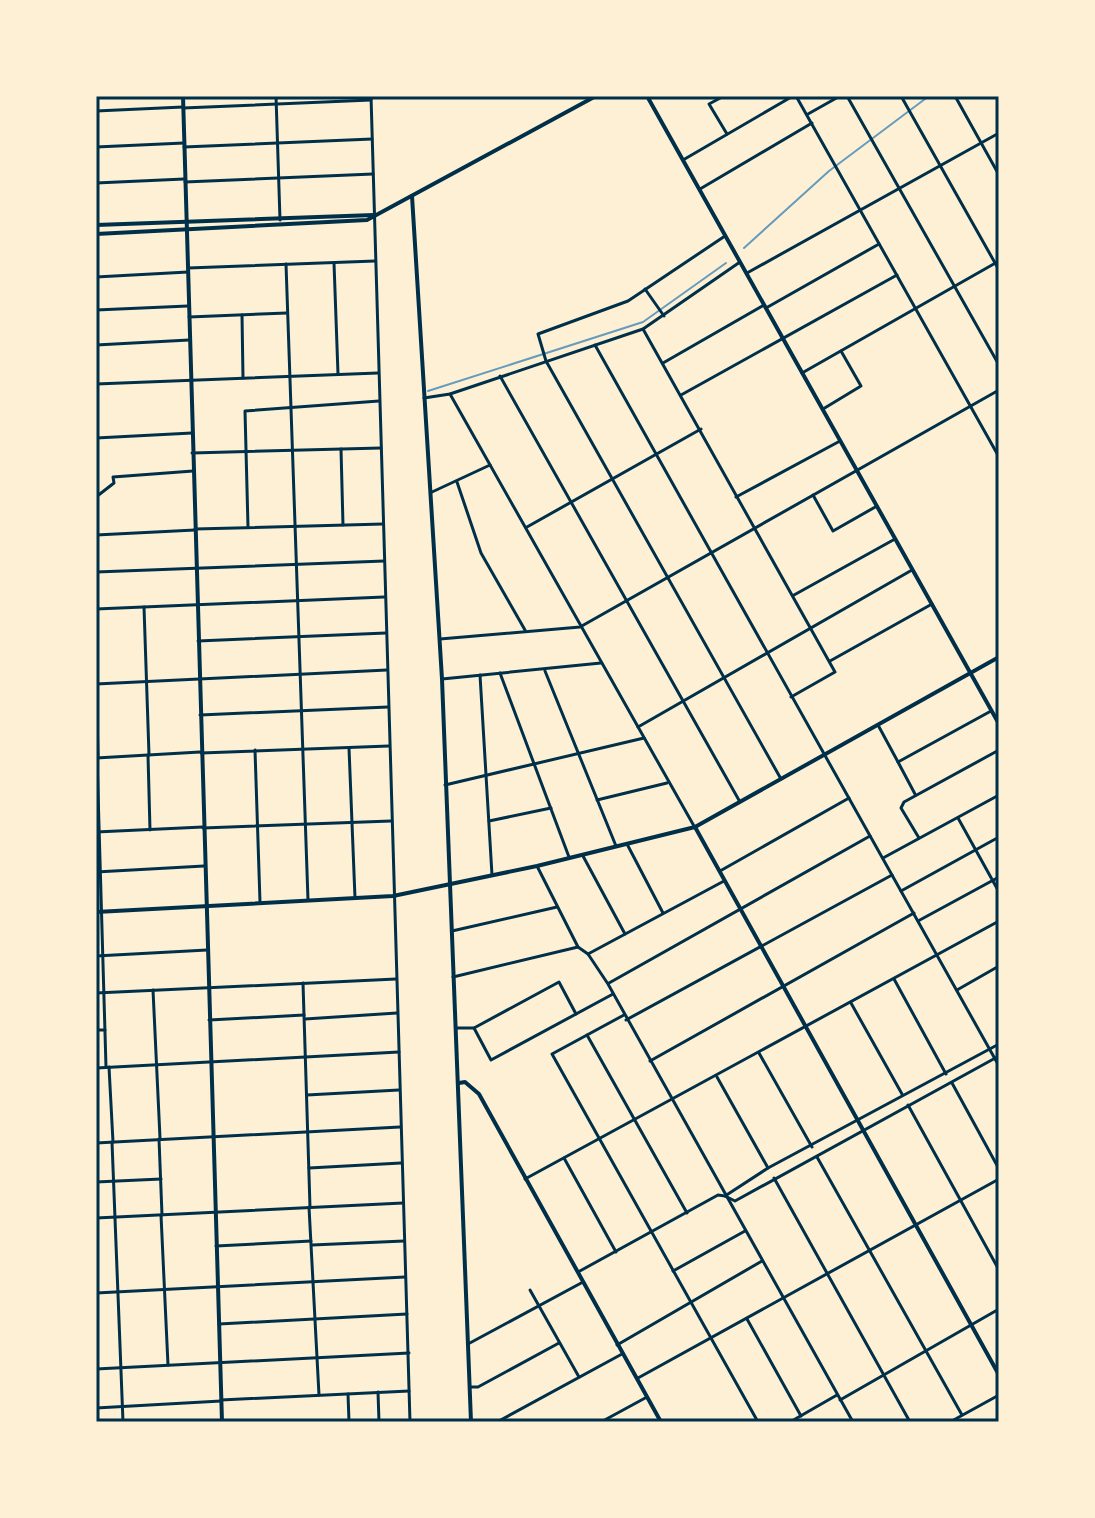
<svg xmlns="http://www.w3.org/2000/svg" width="1095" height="1518" viewBox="0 0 1095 1518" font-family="'Titillium Web',sans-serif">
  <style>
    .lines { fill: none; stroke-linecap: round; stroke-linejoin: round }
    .stream { stroke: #669bbc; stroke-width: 2 }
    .minor { stroke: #003049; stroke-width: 3 }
    .tertiary { stroke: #003049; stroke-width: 4 }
    .neatline { fill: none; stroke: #003049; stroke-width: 3 }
  </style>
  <rect width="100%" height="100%" fill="#fdf0d5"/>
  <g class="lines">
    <g class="stream">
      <path d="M744 248 829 171 929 96"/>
      <path d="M428 391 643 322 726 263"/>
    </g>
    <g class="minor">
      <path d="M276 96 280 220"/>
      <path d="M371 96 410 1422"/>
      <path d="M724 96 709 104 727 134"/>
      <path d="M796 96 999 457"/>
      <path d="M847 96 999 365"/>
      <path d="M901 96 999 270"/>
      <path d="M955 96 999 175"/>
      <path d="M183 108 371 100"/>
      <path d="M96 111 183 107"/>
      <path d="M808 114 840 96"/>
      <path d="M96 147 184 143"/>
      <path d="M184 147 372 139"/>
      <path d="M683 160 793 96"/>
      <path d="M185 182 373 174"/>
      <path d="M96 183 184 179"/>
      <path d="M700 189 812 123"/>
      <path d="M725 236 628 301 538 334 546 361 781 779"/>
      <path d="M334 263 338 374"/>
      <path d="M286 264 308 900"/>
      <path d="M188 268 375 261"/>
      <path d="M747 273 999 133"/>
      <path d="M96 277 188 272"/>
      <path d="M645 289 664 316"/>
      <path d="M766 308 879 244"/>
      <path d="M96 310 188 306"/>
      <path d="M242 315 243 378"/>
      <path d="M189 317 287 313"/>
      <path d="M643 329 835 672 791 697"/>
      <path d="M96 345 189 340"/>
      <path d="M595 345 999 1066"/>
      <path d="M663 363 764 305"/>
      <path d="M802 373 999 261"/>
      <path d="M500 376 740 802"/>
      <path d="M96 384 378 373"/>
      <path d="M450 394 694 826"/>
      <path d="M681 395 897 275"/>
      <path d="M424 398 450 394 643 329 740 262"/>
      <path d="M823 409 861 386 841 351"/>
      <path d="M96 438 192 433"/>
      <path d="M341 449 343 525"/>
      <path d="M192 453 381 448"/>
      <path d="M457 482 481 553 525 630"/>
      <path d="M432 492 490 465"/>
      <path d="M813 495 833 531 877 506"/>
      <path d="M96 497 114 483 113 477 193 471"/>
      <path d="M736 497 840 441"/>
      <path d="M248 527 245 411 379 401"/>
      <path d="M527 527 701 429"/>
      <path d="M195 529 383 524"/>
      <path d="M96 535 195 530"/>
      <path d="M96 572 384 561"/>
      <path d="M794 595 895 539"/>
      <path d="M144 607 149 755"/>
      <path d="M96 609 384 597"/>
      <path d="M440 639 580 627 999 390"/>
      <path d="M198 641 386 633"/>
      <path d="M830 661 932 604"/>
      <path d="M96 666 98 757"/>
      <path d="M545 671 616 846"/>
      <path d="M500 673 569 857"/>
      <path d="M480 675 492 875"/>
      <path d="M442 679 601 663"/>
      <path d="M96 684 387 670"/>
      <path d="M200 715 388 707"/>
      <path d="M878 725 898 762 991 711"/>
      <path d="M638 727 912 570"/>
      <path d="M349 748 355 898"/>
      <path d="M255 750 260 902"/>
      <path d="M201 753 389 746"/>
      <path d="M148 755 150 830"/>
      <path d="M97 757 106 1067"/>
      <path d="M96 758 200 752"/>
      <path d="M898 762 915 794"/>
      <path d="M445 785 644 738"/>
      <path d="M597 800 667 783"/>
      <path d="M958 818 999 892"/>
      <path d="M489 821 551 808"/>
      <path d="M203 828 391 821"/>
      <path d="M96 832 203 827"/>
      <path d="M919 838 901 808 904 802 999 750"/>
      <path d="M627 844 663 913"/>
      <path d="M583 856 625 934"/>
      <path d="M883 858 999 795"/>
      <path d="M537 866 578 947 588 954 608 984 853 1422"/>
      <path d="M720 871 849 798"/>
      <path d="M96 872 204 866"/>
      <path d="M901 891 999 837"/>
      <path d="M918 921 999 877"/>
      <path d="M452 931 557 907"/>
      <path d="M588 954 724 881"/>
      <path d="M96 956 207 950"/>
      <path d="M453 977 578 947"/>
      <path d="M894 979 946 1074"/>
      <path d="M303 983 310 1207"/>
      <path d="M609 983 870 836"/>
      <path d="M153 990 160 1138"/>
      <path d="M957 990 999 966"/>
      <path d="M96 993 396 979"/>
      <path d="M851 1003 902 1094"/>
      <path d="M624 1015 552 1054 758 1422"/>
      <path d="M305 1019 397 1013"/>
      <path d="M209 1020 304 1015"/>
      <path d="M626 1020 892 875"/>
      <path d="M456 1028H474L559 982 576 1014"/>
      <path d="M474 1028 491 1060 613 994"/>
      <path d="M96 1030H105"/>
      <path d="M587 1035 687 1213"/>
      <path d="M999 1044 768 1168 725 1196 735 1201 999 1056"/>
      <path d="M759 1053 812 1147"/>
      <path d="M650 1061 914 913"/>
      <path d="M109 1067 113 1142"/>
      <path d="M96 1068 399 1052"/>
      <path d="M717 1077 768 1168"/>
      <path d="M952 1083 999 1169"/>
      <path d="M307 1095 399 1090"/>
      <path d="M908 1105 999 1270"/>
      <path d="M159 1139 162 1215"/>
      <path d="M112 1142 123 1422"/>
      <path d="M96 1143 400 1127"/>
      <path d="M817 1157 962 1415"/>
      <path d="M564 1158 616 1252"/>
      <path d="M309 1168 401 1163"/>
      <path d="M774 1178 910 1422"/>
      <path d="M525 1179 999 921"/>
      <path d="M96 1182 161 1179"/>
      <path d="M309 1207 319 1395"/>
      <path d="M161 1215 168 1365"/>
      <path d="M96 1218 403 1203"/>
      <path d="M312 1245 404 1241"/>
      <path d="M216 1246 311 1241"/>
      <path d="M673 1271 745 1231"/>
      <path d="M578 1272 718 1195 725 1196"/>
      <path d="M530 1290 579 1377"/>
      <path d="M96 1293 405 1277"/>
      <path d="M747 1319 801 1416"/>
      <path d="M219 1324 407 1314"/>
      <path d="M468 1344 583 1282"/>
      <path d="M617 1345 762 1261"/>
      <path d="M96 1369 409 1353"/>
      <path d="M638 1378 999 1179"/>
      <path d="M471 1387H478L559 1343"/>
      <path d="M378 1392 379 1422"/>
      <path d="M348 1394 349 1422"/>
      <path d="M221 1400 409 1391"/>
      <path d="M840 1400 999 1309"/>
      <path d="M96 1408 221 1401"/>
      <path d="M497 1422 622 1354"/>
      <path d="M601 1422 647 1397"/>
      <path d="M790 1422 837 1395"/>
      <path d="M950 1422 999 1395"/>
    </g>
    <g class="tertiary">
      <path d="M183 96 222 1422"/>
      <path d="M647 96 999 724"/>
      <path d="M412 196 442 679 471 1422"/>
      <path d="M96 225 374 215"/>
      <path d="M96 234 367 220 596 96"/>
      <path d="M695 827 999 1375"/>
      <path d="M96 912 393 896 537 866 695 827 999 657"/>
      <path d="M459 1083 465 1082 479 1094 661 1422"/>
    </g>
  </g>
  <rect width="1095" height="1518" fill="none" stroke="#fdf0d5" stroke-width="196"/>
  <rect x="98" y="98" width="899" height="1322" class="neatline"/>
</svg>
